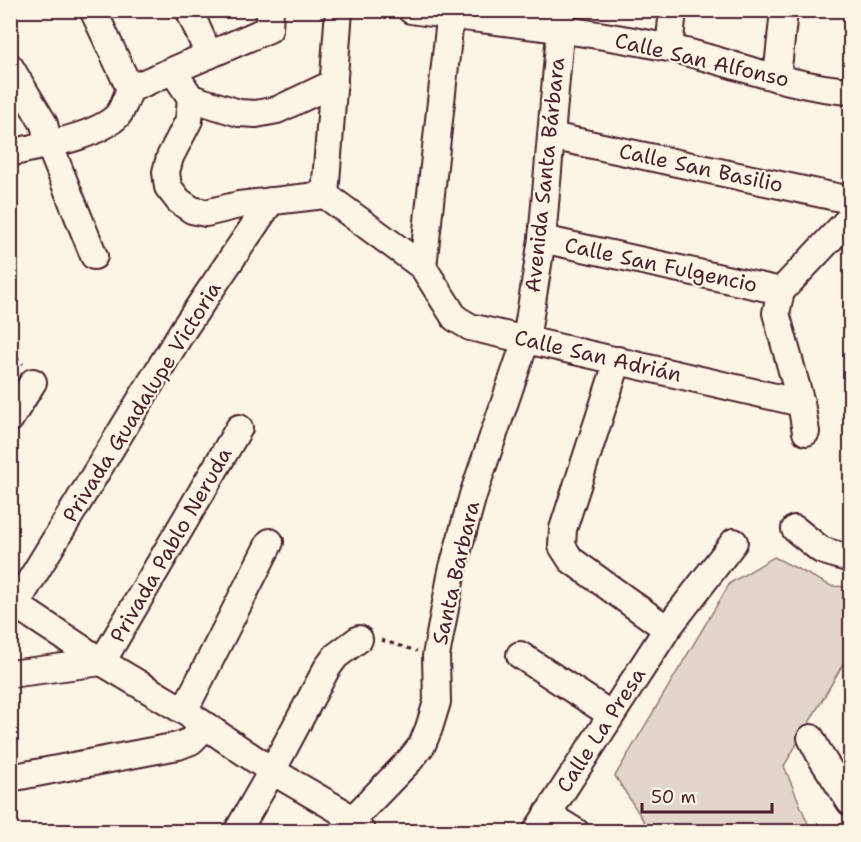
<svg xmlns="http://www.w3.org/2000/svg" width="861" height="842" viewBox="0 0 861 842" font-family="'Shantell Sans',sans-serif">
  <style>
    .green { fill: #e2d5ca; stroke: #967a7a; stroke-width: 1.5 }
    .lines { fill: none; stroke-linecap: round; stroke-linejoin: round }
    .minor-casing { stroke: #4a1f2b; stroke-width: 30 }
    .path { stroke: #4a1f2b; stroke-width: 3; stroke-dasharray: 4.5 4.5; stroke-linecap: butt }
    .minor { stroke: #fcf5e5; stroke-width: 26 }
    .labels { text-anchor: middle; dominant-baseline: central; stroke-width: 4.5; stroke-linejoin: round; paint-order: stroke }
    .street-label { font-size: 21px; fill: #4a1f2b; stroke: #fcf5e5 }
  </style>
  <rect width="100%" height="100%" fill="#fcf5e5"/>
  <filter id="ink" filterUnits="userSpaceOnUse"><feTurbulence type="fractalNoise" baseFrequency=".0167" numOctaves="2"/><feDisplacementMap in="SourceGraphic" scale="12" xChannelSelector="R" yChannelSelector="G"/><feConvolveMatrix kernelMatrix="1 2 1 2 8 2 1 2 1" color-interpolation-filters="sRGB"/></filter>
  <g filter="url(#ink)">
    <path class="green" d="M774 557 831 586 850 587V652L784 766 811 831H650L615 776 730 583Z"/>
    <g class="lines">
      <g class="minor-casing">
        <g id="minor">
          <path d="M93 10 130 89"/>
          <path d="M189 10 209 55"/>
          <path d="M411 10C497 22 584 30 669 48 729 61 788 87 850 91"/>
          <path d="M669 48 673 10"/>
          <path d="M10 67 44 124 49 144 94 256"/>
          <path d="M173 71 191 98 239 113 256 114 277 110 334 83"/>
          <path d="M777 78 784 10"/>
          <path d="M130 89 269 29 270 10"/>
          <path d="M191 98 189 120 170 157 166 172 168 187 179 201 192 210 206 213 239 205 325 195"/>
          <path d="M551 136 850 200"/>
          <path d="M10 153C39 146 98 137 118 115 123 109 126 98 130 89"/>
          <path d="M325 195 423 267 455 318 470 327 801 403"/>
          <path d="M325 195 339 10"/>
          <path d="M542 239 781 291"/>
          <path d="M423 267 451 10"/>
          <path d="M618 360 563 529 562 546 571 560 667 629"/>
          <path d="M10 419 33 382"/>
          <path d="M806 432 801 403 776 313 781 291 850 218"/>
          <path d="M795 529 821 550 850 559"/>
          <path d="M10 601 102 662 184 711 272 771 339 810 362 832"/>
          <path d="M16 604 183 330 271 201"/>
          <path d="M520 655 610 714"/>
          <path d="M10 674 102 662 239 428"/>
          <path d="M184 711 270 542"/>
          <path d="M811 738 821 757 850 802"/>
          <path d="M10 778 178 746 191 741 206 726"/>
          <path d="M547 814 576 832"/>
          <path d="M352 820 410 760 422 745 429 728 437 702 436 656 452 571 473 495 526 340 542 239 562 10"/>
          <path d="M237 832 272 771 327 668 336 656 359 639"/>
          <path d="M536 832 667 629 734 542"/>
        </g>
      </g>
      <g class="path">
        <path d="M10 350 23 364"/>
        <path d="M381 640 417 651"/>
      </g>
      <use href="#minor" class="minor"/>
    </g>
  </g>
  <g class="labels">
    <g class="street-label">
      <text transform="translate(702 60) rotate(13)">Calle San Alfonso</text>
      <text transform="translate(701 168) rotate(12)">Calle San Basilio</text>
      <text transform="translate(545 175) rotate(-84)">Avenida Santa Bárbara</text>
      <text transform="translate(661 265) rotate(12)">Calle San Fulgencio</text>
      <text transform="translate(598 356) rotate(13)">Calle San Adrián</text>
      <text transform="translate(142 402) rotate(-58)">Privada Guadalupe Victoria</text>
      <text transform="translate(171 545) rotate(-60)">Privada Pablo Neruda</text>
      <text transform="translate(456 573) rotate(-77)">Santa Barbara</text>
      <text transform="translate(601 730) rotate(-57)">Calle La Presa</text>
    </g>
  </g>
  <rect width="861" height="842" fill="none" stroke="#fcf5e5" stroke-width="36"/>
  <rect x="18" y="18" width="825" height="806" fill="none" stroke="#4a1f2b" stroke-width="2" filter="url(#ink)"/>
  <path d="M642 803v9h130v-9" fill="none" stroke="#4a1f2b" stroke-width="3"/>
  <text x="651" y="803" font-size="18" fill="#4a1f2b" stroke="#fcf5e5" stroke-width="4.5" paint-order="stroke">50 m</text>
</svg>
